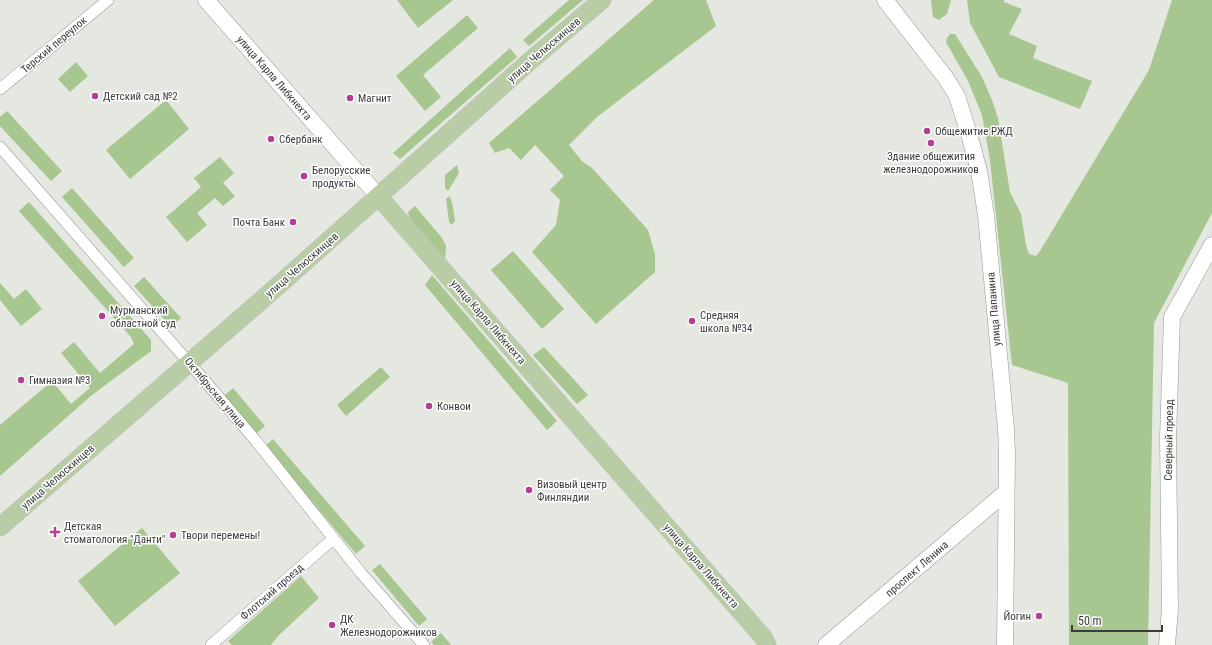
<svg xmlns="http://www.w3.org/2000/svg" width="1212" height="645" viewBox="0 0 1212 645" font-family="'Roboto Condensed',sans-serif">
  <style>
    .green { fill: #a8c68f }
    .lines { fill: none; stroke-linecap: round; stroke-linejoin: round }
    .street-casing { stroke: #949891; stroke-width: 12 }
    .secondary-casing { stroke: #949891; stroke-width: 17 }
    .primary-casing { stroke: #c4c4c4; stroke-width: 19 }
    .street { stroke: #fff; stroke-width: 11 }
    .secondary { stroke: #fff; stroke-width: 16 }
    .primary { stroke: #b8cca6; stroke-width: 18 }
    .poi-dot { fill: #b53d92; stroke: #fff; stroke-width: 1.5 }
    .labels { text-anchor: middle; dominant-baseline: central; stroke-width: 3; stroke-linejoin: round; paint-order: stroke }
    .street-label { font-size: 11px; fill: #3a3c39; stroke: #fff }
    .poi-label { font-size: 11px; fill: #3a3c39; stroke: #fff; text-anchor: start }
  </style>
  <rect width="100%" height="100%" fill="#e4e8e0"/>
  <g class="green">
    <path d="M397 0H453L418 28Z"/>
    <path d="M569 0H583L529 46 523 40Z"/>
    <path d="M654 0H706L716 26 597 117 569 145 582 161 592 168 648 230 655 254V272L596 324 532 252 556 225 560 200 550 190 564 176 535 145 521 160 509 148 495 153 489 143Z"/>
    <path d="M931 0H951L947 14 939 20 933 17Z"/>
    <path d="M967 0H1004V2L1022 9 1009 34 1037 46 1033 58 1092 81 1080 109 999 77 970 23Z"/>
    <path d="M1172 0H1212V213L1154 323 1148 645H1069L1068 383 1012 365 990 160 982 115 968 81 946 42 947 38 950 34H955L982 77 992 100 998 118 1010 192 1021 214 1026 245 1029 254 1036 256 1040 251 1149 70Z"/>
    <path d="M467 15 478 28 423 75 441 97 425 111 396 76Z"/>
    <path d="M510 48 517 57 400 159 393 153Z"/>
    <path d="M76 62 88 76 70 92 58 79Z"/>
    <path d="M166 100 189 129 130 179 106 150Z"/>
    <path d="M7 111 62 171 51 181 0 126V117Z"/>
    <path d="M220 157 234 173 223 183 235 196 223 206 215 198 197 213 207 225 187 242 166 217 201 187 194 178Z"/>
    <path d="M457 165 459 173 448 191 445 188V175Z"/>
    <path d="M72 188 134 258 124 267 62 197Z"/>
    <path d="M450 196 453 207 455 221 452 225 449 222 446 199Z"/>
    <path d="M29 202 151 340V351L92 395 0 476V425L52 381 71 404 90 388 61 353 74 342 100 373 134 344 131 337 19 211Z"/>
    <path d="M415 206 442 238 446 246 445 260 410 222 408 212Z"/>
    <path d="M513 251 564 309 542 329 491 270Z"/>
    <path d="M432 275 557 421 547 430 425 285Z"/>
    <path d="M144 277 181 318 171 327 134 286Z"/>
    <path d="M0 283 14 299 26 289 42 309 21 326 0 300Z"/>
    <path d="M544 347 588 395 577 404 533 355Z"/>
    <path d="M381 367 390 377 346 416 337 405Z"/>
    <path d="M233 388 265 426 256 434 224 396Z"/>
    <path d="M273 439 365 546 356 554 265 446Z"/>
    <path d="M142 528 180 573 115 626 78 581Z"/>
    <path d="M380 564 427 619 419 626 372 570Z"/>
    <path d="M301 576 319 598 279 635 271 645H232L228 641Z"/>
    <path d="M441 633 451 645H434L431 642Z"/>
  </g>
  <g class="lines">
    <g class="street-casing">
      <g id="street">
        <path d="M0 89 108 0"/>
        <path d="M0 147 205 381 256 441 361 573 424 645"/>
        <path d="M211 645 333 539"/>
      </g>
    </g>
    <g class="secondary-casing">
      <g id="secondary">
        <path d="M206 0 379 197"/>
        <path d="M885 0 945 77 957 96 969 134 979 171 986 215 1006 429 1007 454 1005 645"/>
        <path d="M826 645 1006 492"/>
        <path d="M1167 645 1170 609 1168 438 1172 317 1212 245"/>
      </g>
    </g>
    <g class="primary-casing">
      <g id="primary">
        <path d="M379 197 763 637 767 645"/>
        <path d="M0 527 280 284 531 60 602 0"/>
      </g>
    </g>
    <use href="#street" class="street"/>
    <use href="#secondary" class="secondary"/>
    <use href="#primary" class="primary"/>
  </g>
  <g class="poi-dot">
    <circle cx="95" cy="96" r="4"/>
    <circle cx="350" cy="98" r="4"/>
    <circle cx="927" cy="131" r="4"/>
    <circle cx="271" cy="139" r="4"/>
    <circle cx="931" cy="143" r="4"/>
    <circle cx="304" cy="176" r="4"/>
    <circle cx="293" cy="222" r="4"/>
    <circle cx="102" cy="316" r="4"/>
    <circle cx="692" cy="321" r="4"/>
    <circle cx="21" cy="380" r="4"/>
    <circle cx="429" cy="406" r="4"/>
    <circle cx="529" cy="490" r="4"/>
    <path d="M53 526h4v4h4v4h-4v4h-4v-4h-4v-4h4z"/>
    <circle cx="173" cy="535" r="4"/>
    <circle cx="1039" cy="616" r="4"/>
    <circle cx="332" cy="625" r="4"/>
  </g>
  <g class="labels">
    <g class="street-label">
      <text transform="translate(54 45) rotate(-40)">Терский переулок</text>
      <text transform="translate(544 50) rotate(-41)">улица Челюскинцев</text>
      <text transform="translate(274 78) rotate(49)">улица Карла Либкнехта</text>
      <text transform="translate(302 265) rotate(-41)">улица Челюскинцев</text>
      <text transform="translate(994 309) rotate(-95)">улица Папанина</text>
      <text transform="translate(488 322) rotate(49)">улица Карла Либкнехта</text>
      <text transform="translate(215 393) rotate(50)">Октябрьская улица</text>
      <text transform="translate(1169 440) rotate(-89)">Северный проезд</text>
      <text transform="translate(58 477) rotate(-41)">улица Челюскинцев</text>
      <text transform="translate(701 566) rotate(49)">улица Карла Либкнехта</text>
      <text transform="translate(917 569) rotate(-41)">проспект Ленина</text>
      <text transform="translate(272 592) rotate(-41)">Флотский проезд</text>
    </g>
    <g class="poi-label">
      <text x="103" y="96">Детский сад №2</text>
      <text x="358" y="98">Магнит</text>
      <text x="935" y="131">Общежитие РЖД</text>
      <text x="279" y="139">Сбербанк</text>
      <text x="931" y="156" text-anchor="middle">Здание общежития<tspan x="931" dy="13">железнодорожников</tspan></text>
      <text x="312" y="170">Белорусские<tspan x="312" dy="13">продукты</tspan></text>
      <text x="285" y="222" text-anchor="end">Почта Банк</text>
      <text x="110" y="310">Мурманский<tspan x="110" dy="13">областной суд</tspan></text>
      <text x="700" y="315">Средняя<tspan x="700" dy="13">школа №34</tspan></text>
      <text x="29" y="380">Гимназия №3</text>
      <text x="437" y="406">Конвои</text>
      <text x="537" y="484">Визовый центр<tspan x="537" dy="13">Финляндии</tspan></text>
      <text x="64" y="526">Детская<tspan x="64" dy="13">стоматология "Данти"</tspan></text>
      <text x="181" y="535">Твори перемены!</text>
      <text x="1031" y="616" text-anchor="end">Йогин</text>
      <text x="340" y="619">ДК<tspan x="340" dy="13">Железнодорожников</tspan></text>
    </g>
  </g>
  <path d="M1072 625v6h90v-6" fill="none" stroke="#3a3c39" stroke-width="2"/>
  <text x="1078" y="625" font-size="12" fill="#3a3c39" stroke="#ffffff" stroke-width="3" paint-order="stroke">50 m</text>
</svg>
